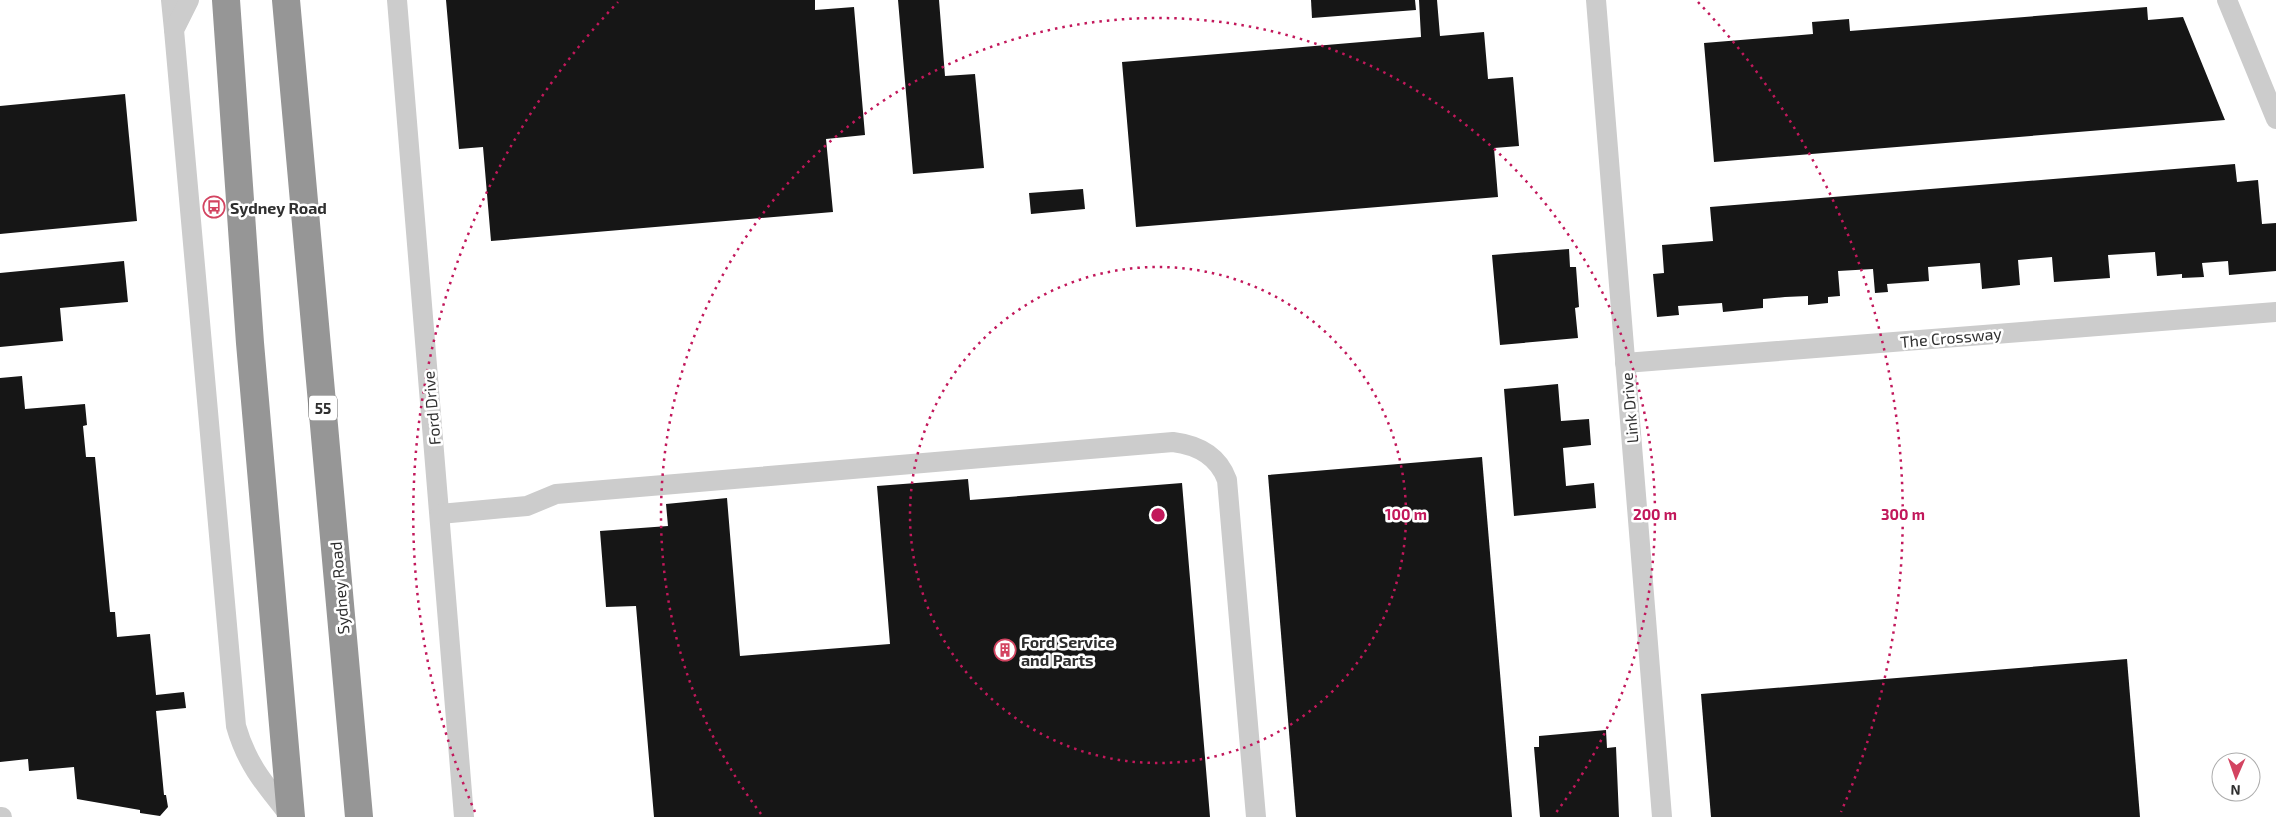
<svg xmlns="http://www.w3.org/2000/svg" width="2276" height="817" viewBox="0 0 2276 817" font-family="'Exo 2',sans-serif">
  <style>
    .building { fill: #161616 }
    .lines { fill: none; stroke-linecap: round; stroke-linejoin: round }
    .minor { stroke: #ccc; stroke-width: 20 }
    .highway { stroke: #969696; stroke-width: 28 }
    .ring { fill: none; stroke: #c2185b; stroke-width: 2.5; stroke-dasharray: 2.5 5 }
    .labels { text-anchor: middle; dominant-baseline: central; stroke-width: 5; stroke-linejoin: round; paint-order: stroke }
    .shield { fill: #fff; stroke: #6d6d6d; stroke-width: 1 }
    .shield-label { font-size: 15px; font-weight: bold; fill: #2f2f2f }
    .poi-label { font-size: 16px; font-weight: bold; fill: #2f2f2f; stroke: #fff; text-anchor: start }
    .street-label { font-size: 16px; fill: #2f2f2f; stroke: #fff }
    .centre { fill: #c2185b; stroke: #fff; stroke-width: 2.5 }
    .ring-label { font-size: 15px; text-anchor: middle; font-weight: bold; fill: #c2185b; stroke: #fff; stroke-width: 5; stroke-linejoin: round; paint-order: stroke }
  </style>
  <rect width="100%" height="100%" fill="#fff"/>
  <g class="building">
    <path d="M446 0H815V10L854 7 865 135 826 139 833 212 491 241 483 147 459 149Z"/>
    <path d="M898 0H939L945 76 975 74 984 168 913 174Z"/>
    <path d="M1311 0H1415L1416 10 1312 18Z"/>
    <path d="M1419 0H1437L1440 36 1484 32 1488 79 1513 77 1519 146 1494 148 1498 197 1136 227 1122 62 1421 37Z"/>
    <path d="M2147 7 2148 20 2183 17 2225 120 1714 162 1704 43 1813 34 1812 22 1849 19 1850 31Z"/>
    <path d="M125 94 137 221 0 234V106Z"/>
    <path d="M2235 164 2237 182 2258 180 2262 224 2276 223V271L2229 275 2228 261 2202 263 2204 277 2182 278V274L2157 276 2155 252 2108 255 2110 278 2054 282 2052 257 2018 260 2020 285 1982 289 1980 263 1928 267 1929 281 1887 284 1888 292 1875 293 1873 269 1838 271 1840 296 1828 297V303L1808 305V296L1785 297 1763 299V308L1723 312 1722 303 1678 306 1679 315 1657 317 1653 274 1664 273 1662 245 1713 241 1710 207Z"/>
    <path d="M1083 189 1085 209 1031 214 1029 193Z"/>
    <path d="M1569 249 1570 267H1576L1579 307 1575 308 1578 338 1500 345 1492 255Z"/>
    <path d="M124 261 128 302 60 308 63 341 0 347V273Z"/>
    <path d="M22 376 25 409 85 404 87 425 83 426 86 457H95L110 612H115L117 637 150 634 156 695 184 692 186 708 156 711 164 795H166L168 807 160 816 140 813V810L77 799 74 767 29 771 28 759 0 762V378Z"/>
    <path d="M1558 384 1561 421 1589 419 1591 445 1563 448 1566 486 1594 483 1596 508 1514 516 1504 389Z"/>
    <path d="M1482 457 1512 817H1296L1268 475Z"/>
    <path d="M968 479 970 500 1182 483 1210 817H654L636 606 606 607 600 531 668 526 666 504 727 498 740 656 890 644 877 486Z"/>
    <path d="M2127 659 2140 817H1711L1701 694Z"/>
    <path d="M1606 730 1607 748 1616 747 1619 817H1540L1534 747H1539V736Z"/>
  </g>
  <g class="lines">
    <g class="minor">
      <path d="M171 0 174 30"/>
      <path d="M189 0 174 30 236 726C247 765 266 786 291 817"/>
      <path d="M397 0 464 817"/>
      <path d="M1596 0 1662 817"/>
      <path d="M2227 0 2276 119"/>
      <path d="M1625 363 2276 312"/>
      <path d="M440 514 527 506 556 494 1173 442C1197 445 1218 455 1227 480L1256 817"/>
      <path d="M0 817H2"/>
    </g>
    <g class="highway">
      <path d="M226 0 250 343 291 817"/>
      <path d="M286 0 359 817"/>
    </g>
  </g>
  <g class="ring">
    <circle cx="1158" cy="515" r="248"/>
    <path d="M761 814A497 497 0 1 1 1555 814"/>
    <path d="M475 812A745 745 0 0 1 618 2M1698 2A745 745 0 0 1 1841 812"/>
  </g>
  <defs>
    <g id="bus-ring" transform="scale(1.125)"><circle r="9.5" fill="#fff" stroke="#d34461" stroke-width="1.5"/><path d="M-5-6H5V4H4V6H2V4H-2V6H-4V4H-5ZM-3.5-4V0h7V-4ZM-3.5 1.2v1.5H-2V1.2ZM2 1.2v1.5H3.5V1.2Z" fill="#d34461"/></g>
    <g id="building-ring" transform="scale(1.125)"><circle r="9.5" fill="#fff" stroke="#d34461" stroke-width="1.5"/><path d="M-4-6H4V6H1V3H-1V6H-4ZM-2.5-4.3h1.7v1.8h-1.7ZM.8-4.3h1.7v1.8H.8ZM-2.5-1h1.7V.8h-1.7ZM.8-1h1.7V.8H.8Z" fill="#d34461"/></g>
  </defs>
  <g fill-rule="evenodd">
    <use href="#bus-ring" x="214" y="207"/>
    <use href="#building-ring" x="1005" y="650"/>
  </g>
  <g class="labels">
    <rect class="shield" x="309" y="395.5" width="28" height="25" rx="4"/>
    <g class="shield-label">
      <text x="323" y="408">55</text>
    </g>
    <g class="poi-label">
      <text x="230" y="207">Sydney Road</text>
      <text x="1021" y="641">Ford Service<tspan x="1021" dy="18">and Parts</tspan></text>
    </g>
    <g class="street-label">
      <text transform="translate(1951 337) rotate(-5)">The Crossway</text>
      <text transform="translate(431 408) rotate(-95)">Ford Drive</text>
      <text transform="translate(1629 408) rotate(-95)">Link Drive</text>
      <text transform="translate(339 588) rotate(-95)">Sydney Road</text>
    </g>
  </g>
  <circle cx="1158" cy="515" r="8" class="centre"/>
  <g class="ring-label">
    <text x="1406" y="520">100 m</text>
    <text x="1655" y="520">200 m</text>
    <text x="1903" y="520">300 m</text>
  </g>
  <g transform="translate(2236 777) rotate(182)"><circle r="24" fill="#ffffff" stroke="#acacac"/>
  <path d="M0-4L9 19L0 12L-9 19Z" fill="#d34461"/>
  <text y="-8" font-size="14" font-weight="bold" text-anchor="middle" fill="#2f2f2f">N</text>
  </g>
</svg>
